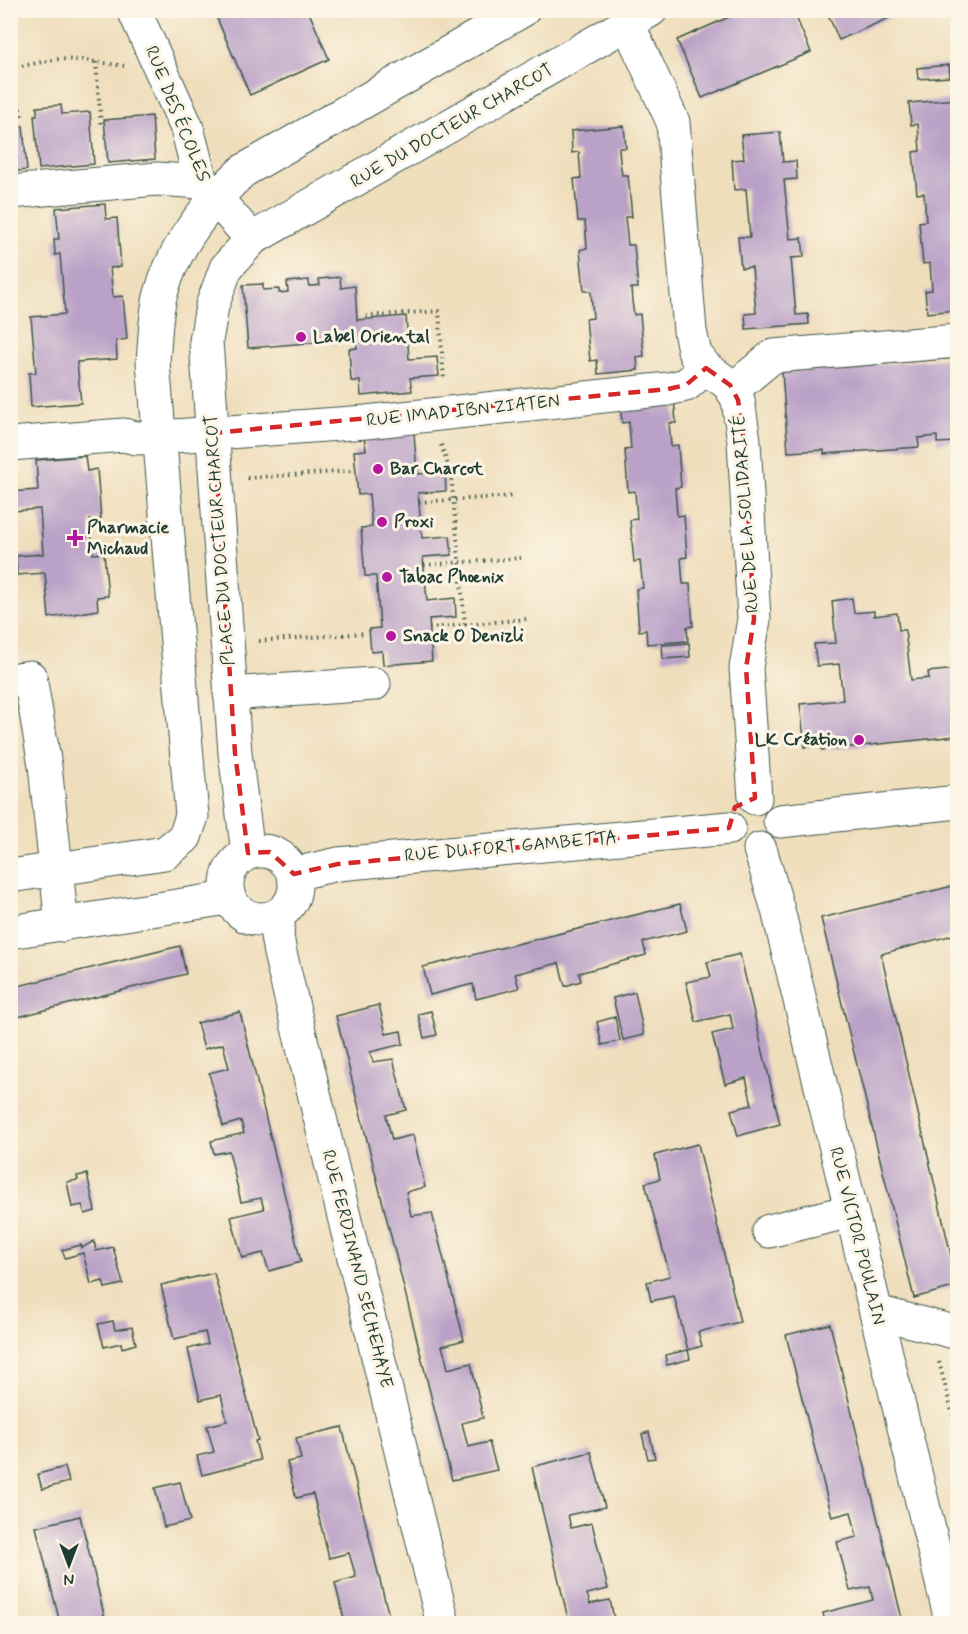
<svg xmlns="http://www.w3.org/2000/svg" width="968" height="1634" viewBox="0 0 968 1634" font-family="Mynerve,sans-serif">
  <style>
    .building { fill: #baa1c7 }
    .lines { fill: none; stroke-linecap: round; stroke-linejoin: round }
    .minor-casing { stroke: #3e5548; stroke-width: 35 }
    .path { stroke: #3e5548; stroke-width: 4; stroke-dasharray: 1.5 4.5; stroke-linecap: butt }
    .minor { stroke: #fff; stroke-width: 33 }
    .marked { fill: none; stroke: #d62828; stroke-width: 4.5; stroke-dasharray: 12 8; stroke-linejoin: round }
    .poi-dot { fill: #b5179e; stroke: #fcf5e5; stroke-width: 2 }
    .labels { text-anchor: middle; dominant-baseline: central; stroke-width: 6; stroke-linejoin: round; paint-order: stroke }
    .street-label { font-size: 18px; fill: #1f3d34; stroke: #fcf5e5 }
    .poi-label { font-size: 18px; font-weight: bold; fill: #1f3d34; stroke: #fcf5e5; text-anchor: start }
  </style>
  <rect width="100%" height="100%" fill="#fcf5e5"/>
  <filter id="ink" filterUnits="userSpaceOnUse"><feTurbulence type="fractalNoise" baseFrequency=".0167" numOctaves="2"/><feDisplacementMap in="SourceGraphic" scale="12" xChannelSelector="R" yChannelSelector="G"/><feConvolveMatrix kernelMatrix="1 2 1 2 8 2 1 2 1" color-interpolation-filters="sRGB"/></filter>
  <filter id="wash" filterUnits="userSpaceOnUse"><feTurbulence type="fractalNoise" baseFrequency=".008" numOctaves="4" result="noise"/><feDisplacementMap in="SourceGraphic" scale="24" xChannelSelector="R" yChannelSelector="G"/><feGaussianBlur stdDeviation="1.35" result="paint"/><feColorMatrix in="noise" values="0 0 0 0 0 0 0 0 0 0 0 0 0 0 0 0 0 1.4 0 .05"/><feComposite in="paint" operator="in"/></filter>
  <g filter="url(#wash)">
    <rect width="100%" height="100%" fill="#efdebc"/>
    <g id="blocks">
      <g class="building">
        <path d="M229 10H308L329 59 250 95 216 16Z"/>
        <path d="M745 10H793L811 52 702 98 677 40Z"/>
        <path d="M826 10H907L839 40Z"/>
        <path d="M949 65 950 77 918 79 917 68Z"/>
        <path d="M957 99V310L927 313 925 291 932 290 930 263 923 264 919 222 926 221 924 193 917 194 913 152 920 151 918 124 911 125 909 103Z"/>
        <path d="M61 105 62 114 90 112 94 164 39 169 34 115H37V107Z"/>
        <path d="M152 116 155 159 108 163 104 120Z"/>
        <path d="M23 126 27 170 10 172V127Z"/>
        <path d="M624 126 626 148H619L620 162 622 175H628L632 217H625L628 245H634L638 288H631L632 301 634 315 640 314 644 356 637 357 638 370 598 374 597 360 590 361 586 319 593 318 591 291H584L580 250 587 248 585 221H578L574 179 581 178 579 152 572 153 571 131Z"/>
        <path d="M780 132 783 162 796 161 797 179 784 180 790 239 802 238 803 247 804 257 791 258 796 315 808 314 809 324 746 329 745 314 756 313 752 267 741 268 738 237H750L746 189 734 190 732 160 744 159 741 135Z"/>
        <path d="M105 204 106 219 117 218 121 267 110 268 113 297 123 296 127 339 116 341 117 359 77 362 81 403 31 407 29 373H36L31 317 65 314 60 254 55 255 54 239H59L56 208Z"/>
        <path d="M340 277 341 288 355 286 357 320 406 316 409 359 437 357 439 376 410 378 412 391 361 396 360 381H351L349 349 357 348 356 339 248 348 243 285 263 284V290L279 289V293L288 292 287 282 309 280V286H314L320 285 319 279Z"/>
        <path d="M957 358V442L937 443V436L918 438 919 447 824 454V450L788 452 782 372Z"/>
        <path d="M674 397 676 423H669L671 446 678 445 681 487 675 488 677 516 684 515 687 557 681 558 683 584H690L693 626 687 627 688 641 647 644 646 630 639 631 636 589 643 588 640 561 634 562 630 520 637 519 635 491 628 492 625 450 631 449 630 436 629 422 622 423 620 401Z"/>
        <path d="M414 433 417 474 445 472 446 491 418 493 422 538 450 536 452 555 423 557 427 601 455 598 456 617 429 619 432 661 383 665 382 651 371 652 369 629 380 628 376 576H365L361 528 372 527 369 494 358 495 354 451 366 450 364 437Z"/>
        <path d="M85 456 87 471 97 469 101 519 90 520 93 554 104 553 108 596 97 597 98 610 49 618 45 573 17 575 16 556 43 554 40 509 12 511 10 492 38 490 36 460Z"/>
        <path d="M852 598 854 613 874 611V616L897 613 899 630H905L911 680 929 678 928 672 957 669V736L822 750 821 744 805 747 800 704 843 700 839 664 817 666 814 644 836 643 832 601Z"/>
        <path d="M689 643 690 657 663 659 662 645Z"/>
        <path d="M10 742 17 777 10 778Z"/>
        <path d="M957 885V934L881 954 957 1281V1286L914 1298 821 918Z"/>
        <path d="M680 904 687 931 643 942 646 955 579 973 581 981 565 986 559 963 515 974 519 988 476 999 473 984 430 995 423 967Z"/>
        <path d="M180 946 186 974 10 1019V988Z"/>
        <path d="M740 954 780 1124 738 1136 731 1110 752 1105 746 1078 725 1084 712 1034 733 1029 730 1014 696 1022 686 982 711 977 707 962Z"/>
        <path d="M635 992 644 1035 623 1040 613 998Z"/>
        <path d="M379 1005 386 1034 401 1031 403 1044 370 1052 373 1062 393 1059 406 1110 386 1115 392 1140 413 1135 425 1187 406 1192 411 1216 432 1213 464 1340 442 1346 446 1360 448 1369 471 1363 483 1418 462 1423 468 1447 489 1442 497 1470 452 1480 336 1016Z"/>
        <path d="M431 1011 437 1035 424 1038 418 1014Z"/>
        <path d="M240 1012 301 1262 269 1271 263 1253 242 1258 231 1217 264 1209 261 1198 241 1202 229 1151 214 1154 211 1141 244 1133 241 1121 223 1126 209 1073 229 1068 223 1044 204 1049 197 1023Z"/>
        <path d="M615 1017 620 1041 602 1045 597 1022Z"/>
        <path d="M698 1144 740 1322 698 1332 702 1346 688 1350 674 1296 651 1301 647 1282 670 1276 645 1183 660 1179 655 1155Z"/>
        <path d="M87 1174 95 1211 85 1214 82 1205 72 1207 67 1182 78 1180 77 1176Z"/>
        <path d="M94 1241 96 1251 113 1247 123 1284 105 1288 103 1281 91 1284 83 1253 65 1258 62 1250 81 1245 82 1248Z"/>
        <path d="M214 1273 258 1440 255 1441 260 1460 202 1475 197 1456 214 1452 207 1426 227 1421 221 1395 200 1400 194 1375 188 1349 208 1344 205 1332 174 1339 161 1285Z"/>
        <path d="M113 1321 115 1330 132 1327 136 1344 122 1348 121 1343 104 1347 98 1324Z"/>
        <path d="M830 1324 887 1557 903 1623H858L857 1619 825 1623 823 1613 873 1600 870 1587 850 1591 837 1542 857 1537 851 1512 832 1517 786 1335Z"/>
        <path d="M688 1350 690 1359 667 1365 665 1355Z"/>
        <path d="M342 1427 384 1597 391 1623H345L335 1583 356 1577 349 1553 329 1558 313 1494 296 1498 287 1462 301 1459 296 1438Z"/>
        <path d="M649 1432 655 1458 648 1459 642 1434Z"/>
        <path d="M591 1452 605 1507 568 1515 571 1528 592 1523 608 1589 587 1594 590 1604 610 1600 615 1623H569L532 1467Z"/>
        <path d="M65 1467 69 1482 42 1489 38 1474Z"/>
        <path d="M180 1482 190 1521 164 1527 155 1488Z"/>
        <path d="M80 1516 90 1556 106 1623H60L36 1527Z"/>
      </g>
    </g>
  </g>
  <g filter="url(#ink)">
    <use href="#blocks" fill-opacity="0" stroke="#3e5548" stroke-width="1.5"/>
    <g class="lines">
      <g class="minor-casing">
        <g id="minor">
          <path d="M134 10 187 128 201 182 252 239"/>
          <path d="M628 24 673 122 690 331 695 354 706 368 730 385 738 400 744 441 754 619 746 668 755 798"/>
          <path d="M10 192 157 179 201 182"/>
          <path d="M732 390 773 356 958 341"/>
          <path d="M10 444 124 435 136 438 160 437 366 422 668 389 686 385 706 368"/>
          <path d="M10 680 30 677 45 766 62 925"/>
          <path d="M230 694 374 684"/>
          <path d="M780 821 958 802"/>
          <path d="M760 849 778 910 952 1624"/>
          <circle cx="261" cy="885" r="34"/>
          <path d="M248 853 235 753 206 341 212 306 226 268 252 239 651 10"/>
          <path d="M294 874 338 864 729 828"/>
          <path d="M10 876 165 853 185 837 192 816 153 362C155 341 155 318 160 297 173 247 206 205 243 171L523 10"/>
          <path d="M279 915 277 936 280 953 443 1624"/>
          <path d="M10 932 215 900 227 895"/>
          <path d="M769 1231 851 1211"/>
          <path d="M876 1312 958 1333"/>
        </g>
      </g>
      <g class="path">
        <path d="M96 62 101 125"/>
        <path d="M10 68 59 59 84 60 124 66"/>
        <path d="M10 74 23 120"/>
        <path d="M366 316 439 311 444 380"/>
        <path d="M441 445 451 474 465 625"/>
        <path d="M247 478 353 471"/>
        <path d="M419 502 515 496"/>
        <path d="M424 565 521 558"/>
        <path d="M429 628 527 619"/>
        <path d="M259 641 366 633"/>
        <path d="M939 1362 958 1435"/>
      </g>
      <use href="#minor" class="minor"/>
    </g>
  </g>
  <path class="marked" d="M706 368 730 385 738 400 744 441 754 619 746 668 755 798 735 807 729 828 338 864 294 874 270 852 248 853 235 753 214 433 668 389 686 385Z"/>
  <g class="poi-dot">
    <circle cx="301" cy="337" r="6"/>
    <circle cx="378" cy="469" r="6"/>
    <circle cx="382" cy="522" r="6"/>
    <path d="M72 529h6v6h6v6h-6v6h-6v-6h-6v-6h6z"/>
    <circle cx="387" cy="577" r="6"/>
    <circle cx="391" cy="636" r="6"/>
    <circle cx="859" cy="740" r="6"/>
  </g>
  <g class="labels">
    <g class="street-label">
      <text transform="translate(177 114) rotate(68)">RUE DES ÉCOLES</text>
      <text transform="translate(452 126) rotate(-30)">RUE DU DOCTEUR CHARCOT</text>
      <text transform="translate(463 411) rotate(-6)">RUE IMAD IBN ZIATEN</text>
      <text transform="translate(746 514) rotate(-94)">RUE DE LA SOLIDARITÉ</text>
      <text transform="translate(220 540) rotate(-94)">PLACE DU DOCTEUR CHARCOT</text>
      <text transform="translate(511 847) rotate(-5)">RUE DU FORT GAMBETTA</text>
      <text transform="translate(857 1236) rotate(76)">RUE VICTOR POULAIN</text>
      <text transform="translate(357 1269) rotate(76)">RUE FERDINAND SECHEHAYE</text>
    </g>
    <g class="poi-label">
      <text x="313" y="337">Label Oriental</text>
      <text x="390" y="469">Bar Charcot</text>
      <text x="394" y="522">Proxi</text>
      <text x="87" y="528">Pharmacie<tspan x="87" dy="21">Michaud</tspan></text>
      <text x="399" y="577">Tabac Phœnix</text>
      <text x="403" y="636">Snack O Denizli</text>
      <text x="847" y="740" text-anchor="end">LK Création</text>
    </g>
  </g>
  <rect width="968" height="1634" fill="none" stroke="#fcf5e5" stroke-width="36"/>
  <g transform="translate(69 1565) rotate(180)" stroke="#fcf5e5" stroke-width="4.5" paint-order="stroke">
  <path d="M0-4.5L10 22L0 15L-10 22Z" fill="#1f3d34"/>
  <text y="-9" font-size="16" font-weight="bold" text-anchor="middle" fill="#1f3d34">N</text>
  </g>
</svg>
